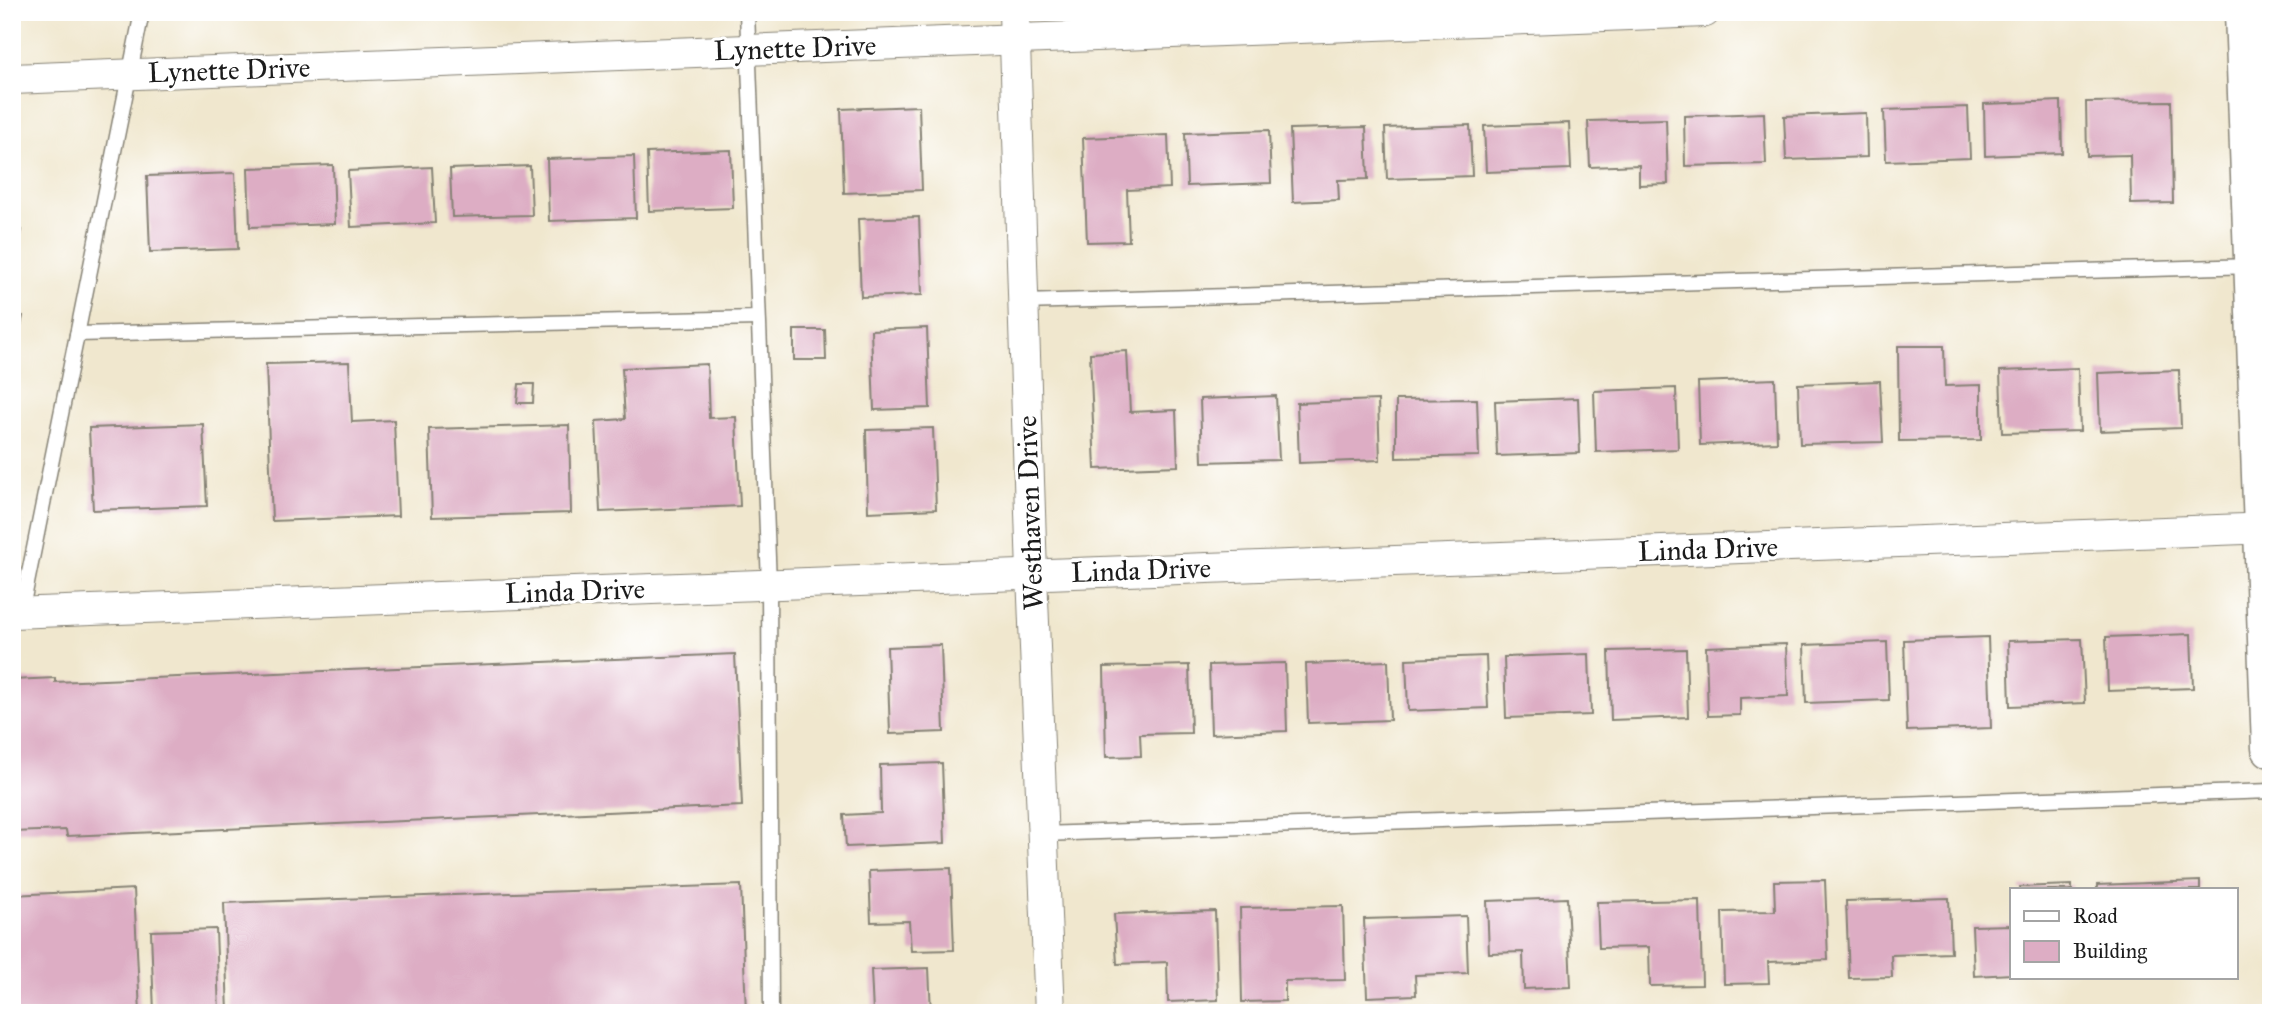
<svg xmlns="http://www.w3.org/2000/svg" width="2283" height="1025" viewBox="0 0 2283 1025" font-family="'IM FELL Great Primer',serif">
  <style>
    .building { fill: #ddadc4 }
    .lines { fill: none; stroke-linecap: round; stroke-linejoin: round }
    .service-casing { stroke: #868275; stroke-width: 17 }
    .minor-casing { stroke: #868275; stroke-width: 32 }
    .secondary-casing { stroke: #868275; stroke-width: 41 }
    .service { stroke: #fff; stroke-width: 14 }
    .minor { stroke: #fff; stroke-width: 30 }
    .secondary { stroke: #fff; stroke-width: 38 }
    .labels { text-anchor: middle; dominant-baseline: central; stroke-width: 6; stroke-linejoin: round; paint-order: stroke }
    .street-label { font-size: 28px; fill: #1c1c1c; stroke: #fff }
  </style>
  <rect width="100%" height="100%" fill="#fff"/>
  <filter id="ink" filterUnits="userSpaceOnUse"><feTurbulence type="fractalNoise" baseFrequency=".0143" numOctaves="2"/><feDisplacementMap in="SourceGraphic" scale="14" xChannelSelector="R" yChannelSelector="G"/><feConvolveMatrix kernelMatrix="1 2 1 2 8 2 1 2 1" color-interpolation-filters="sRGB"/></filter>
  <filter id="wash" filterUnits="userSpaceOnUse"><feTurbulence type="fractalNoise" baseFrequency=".00686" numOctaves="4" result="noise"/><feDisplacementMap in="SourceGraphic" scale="28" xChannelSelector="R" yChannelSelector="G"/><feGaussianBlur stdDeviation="1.57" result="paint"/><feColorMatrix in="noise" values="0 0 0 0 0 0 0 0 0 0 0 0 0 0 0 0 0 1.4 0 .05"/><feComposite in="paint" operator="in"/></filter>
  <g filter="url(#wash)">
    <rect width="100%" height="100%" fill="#f0e7ce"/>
    <g id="blocks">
      <g class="building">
        <path d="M2061 101 2062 153 1985 156 1984 104Z"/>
        <path d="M2171 101 2173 203 2131 204 2130 155 2087 156 2086 102Z"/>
        <path d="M919 106 922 190 844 193 841 109Z"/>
        <path d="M1968 107 1970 158 1886 161 1884 110Z"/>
        <path d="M1764 113 1766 164 1685 166 1684 116Z"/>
        <path d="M1866 113 1867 157 1786 160 1784 116Z"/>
        <path d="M1666 119 1668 184 1639 185V165L1590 167 1588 121Z"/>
        <path d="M1569 123 1571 169 1486 172 1484 126Z"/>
        <path d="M1470 125 1472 176 1387 179 1385 128Z"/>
        <path d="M1366 127 1368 179 1338 180 1339 200 1293 202 1290 129Z"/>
        <path d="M1269 130 1271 183 1187 186 1185 133Z"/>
        <path d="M1168 135 1170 188 1127 190 1129 241 1087 242 1083 138Z"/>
        <path d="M731 150 733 208 649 211 647 153Z"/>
        <path d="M634 156 636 218 549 221 547 159Z"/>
        <path d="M333 165 335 224 250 227 248 168Z"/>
        <path d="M530 166 532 215 452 217 450 169Z"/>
        <path d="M432 167 435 223 351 227 348 171Z"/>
        <path d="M235 173 238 249 150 252 147 176Z"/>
        <path d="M919 217 922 295 861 297 858 219Z"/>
        <path d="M12 228 21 230 14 270H12Z"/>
        <path d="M12 313 23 316 13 364 12 363Z"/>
        <path d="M927 328 930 408 874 410 871 330Z"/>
        <path d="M794 330H825L826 360H794Z"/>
        <path d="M1898 346H1944L1945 386 1981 385V440L1899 441Z"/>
        <path d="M1127 351 1130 412 1176 410 1178 466 1095 469 1090 353Z"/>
        <path d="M349 362 352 422 394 420 398 516 272 521 266 364Z"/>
        <path d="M707 364 709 418 736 417 740 506 600 512 596 421 625 419 622 368Z"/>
        <path d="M2078 368 2080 431 2002 433 2000 371Z"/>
        <path d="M2179 370 2181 428 2100 431 2098 373Z"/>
        <path d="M1775 379 1777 442 1700 445 1698 382Z"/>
        <path d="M1880 381 1883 442 1800 444 1798 384Z"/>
        <path d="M519 384H534L533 403H517Z"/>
        <path d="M1676 388 1678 449 1596 452 1594 391Z"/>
        <path d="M1276 396 1279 460 1202 462 1200 399Z"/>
        <path d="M1578 398 1580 453 1497 456 1495 401Z"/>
        <path d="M1477 399 1479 456 1396 458V400Z"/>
        <path d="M1378 400 1380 460 1299 463 1297 403Z"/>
        <path d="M203 424 207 506 93 510 89 428Z"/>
        <path d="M569 425 571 513 432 517 429 429Z"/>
        <path d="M933 428 936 509 868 512 866 430Z"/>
        <path d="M2191 634 2193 688 2108 691 2106 637Z"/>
        <path d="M1988 637 1991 728 1907 731 1904 640Z"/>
        <path d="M2082 639 2085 703 2010 706 2008 641Z"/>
        <path d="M1887 642 1889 700 1806 703 1804 645Z"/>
        <path d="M1786 644 1788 696 1740 698V715L1708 716 1706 647Z"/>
        <path d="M941 645 944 732 890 734 887 647Z"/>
        <path d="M1686 649 1688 717 1611 720 1609 651Z"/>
        <path d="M735 654 742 806 67 836 66 830 12 832V680L55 678V682Z"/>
        <path d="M1589 654 1591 715 1506 718 1504 657Z"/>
        <path d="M1486 656 1488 708 1408 711 1406 659Z"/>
        <path d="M1388 661 1390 720 1308 723 1306 664Z"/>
        <path d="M1285 663 1287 731 1211 734 1209 665Z"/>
        <path d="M1189 665 1191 733 1140 734 1141 756 1106 757 1104 667Z"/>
        <path d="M942 763 945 843 846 847 844 815 881 813 880 765Z"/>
        <path d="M951 868 954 950 911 951 909 921 871 922 869 871Z"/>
        <path d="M1825 880 1828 960 1768 962 1769 983 1724 984 1722 912 1775 911 1774 881Z"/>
        <path d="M2200 881V890H2097V885Z"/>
        <path d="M741 885 746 1013H228L224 903Z"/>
        <path d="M2072 885V890H2020V887Z"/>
        <path d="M134 889 140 1013H12V895Z"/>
        <path d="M1567 898 1571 987 1524 989 1523 952 1489 953 1487 901Z"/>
        <path d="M1949 898 1951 953 1891 955 1892 977 1849 978 1846 901Z"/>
        <path d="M1700 900 1702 985 1650 986 1649 947 1599 948 1597 902Z"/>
        <path d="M1343 906 1345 980 1285 981V1001L1242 1002 1240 908Z"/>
        <path d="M1215 911 1218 1000 1168 1002 1167 962 1117 964 1114 914Z"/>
        <path d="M1466 916 1468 973 1415 975 1416 995 1367 997 1364 919Z"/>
        <path d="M2012 925V974L1974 976 1972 926Z"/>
        <path d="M216 929 219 1013H154L151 931Z"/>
        <path d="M929 968 931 1013H873L871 970Z"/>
      </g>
    </g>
  </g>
  <g filter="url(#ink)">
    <use href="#blocks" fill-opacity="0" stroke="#868275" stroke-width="2"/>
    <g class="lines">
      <g class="service-casing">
        <g id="service">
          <path d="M747 12 769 584 771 1013"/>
          <path d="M1023 302 2253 266"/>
          <path d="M77 334 758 318"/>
          <path d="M21 613 142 12"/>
          <path d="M1042 834 2271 791"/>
        </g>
      </g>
      <g class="minor-casing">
        <g id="minor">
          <path d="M1014 12 1032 574 1050 1013"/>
          <path d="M12 79 1705 12"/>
          <path d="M12 613 2271 528"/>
        </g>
      </g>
      <g class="secondary-casing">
        <path id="secondary" d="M2244 12 2271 748"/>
      </g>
      <use href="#service" class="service"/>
      <use href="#minor" class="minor"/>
      <use href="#secondary" class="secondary"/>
    </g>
  </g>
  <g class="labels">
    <g class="street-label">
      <text transform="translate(795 48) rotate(-2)">Lynette Drive</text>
      <text transform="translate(229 70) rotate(-2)">Lynette Drive</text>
      <text transform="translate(1030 513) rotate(-92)">Westhaven Drive</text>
      <text transform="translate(1708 549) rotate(-2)">Linda Drive</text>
      <text transform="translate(1141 570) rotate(-2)">Linda Drive</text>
      <text transform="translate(575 591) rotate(-2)">Linda Drive</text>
    </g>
  </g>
  <rect width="2283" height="1025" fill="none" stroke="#fff" stroke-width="42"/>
  <rect x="2010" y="888" width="228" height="91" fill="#ffffff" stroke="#a4a4a4" stroke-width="2"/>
  <rect x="2024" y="911" width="35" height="10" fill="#ffffff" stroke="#a4a4a4" stroke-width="2"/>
  <text x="2073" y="923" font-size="21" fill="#1c1c1c">Road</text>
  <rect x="2024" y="941" width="35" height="21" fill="#ddadc4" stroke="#a4a4a4" stroke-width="2"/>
  <text x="2073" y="958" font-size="21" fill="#1c1c1c">Building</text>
</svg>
